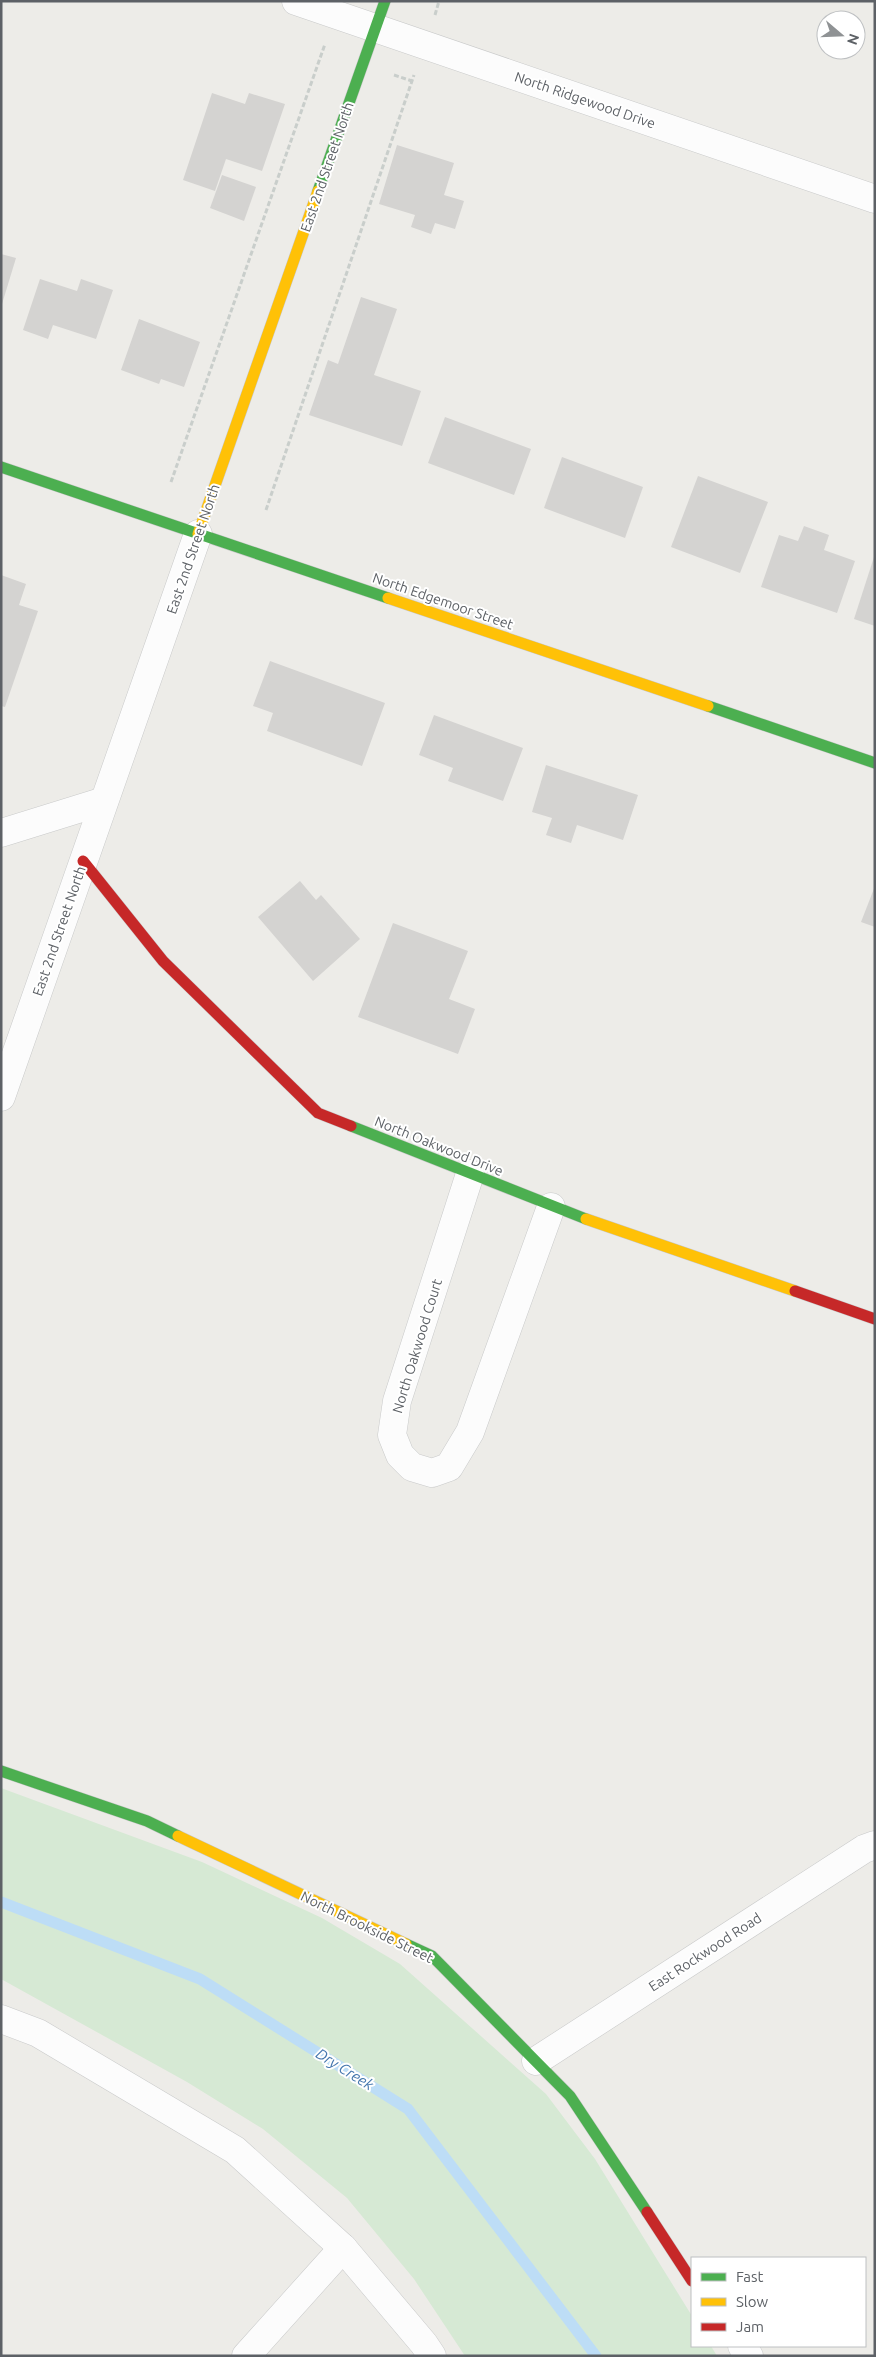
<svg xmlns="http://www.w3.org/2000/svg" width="876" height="2357" viewBox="0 0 876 2357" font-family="Ubuntu,sans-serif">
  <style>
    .green { fill: #d6e9d4 }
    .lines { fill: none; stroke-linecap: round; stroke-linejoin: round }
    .stream { stroke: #bdddf6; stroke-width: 11 }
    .building { fill: #d4d3d1 }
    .street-casing { stroke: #c9caca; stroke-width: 29 }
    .fast-casing { stroke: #c8c8c9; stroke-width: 12 }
    .slow-casing { stroke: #c8c8c9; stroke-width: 12 }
    .jam-casing { stroke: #c8c8c9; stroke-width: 12 }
    .path { stroke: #c9cecb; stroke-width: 3; stroke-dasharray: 5 2.5; stroke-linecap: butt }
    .street { stroke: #fcfcfc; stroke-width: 28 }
    .fast { stroke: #4caf50; stroke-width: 11 }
    .slow { stroke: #ffc107; stroke-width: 11 }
    .jam { stroke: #c62828; stroke-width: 11 }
    .labels { text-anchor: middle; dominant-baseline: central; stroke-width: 4; stroke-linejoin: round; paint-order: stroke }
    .street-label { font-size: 14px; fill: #5d6166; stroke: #fff }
    .water-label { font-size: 15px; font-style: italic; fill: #4577ae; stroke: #fff }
  </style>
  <rect width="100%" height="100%" fill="#edece8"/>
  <path class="green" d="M1 1788 202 1862 322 1918 400 1964 546 2094 595 2159 692 2316V2346H711L717 2356H465L414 2279 347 2198 263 2129 187 2082 1 1979Z"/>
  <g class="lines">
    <path class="stream" d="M1 1902 200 1979 408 2109 596 2356"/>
  </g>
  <g class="building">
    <path d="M212 93 245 104 249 93 285 104 262 171 226 159 215 191 183 180Z"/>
    <path d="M397 145 454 163 444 195 464 201 455 229 435 223 431 234 411 227 415 215 379 204Z"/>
    <path d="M222 175 256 187 244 221 210 208Z"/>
    <path d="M1 254 16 258 2 304H1Z"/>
    <path d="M40 279 77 291 81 279 113 290 96 339 53 325 48 339 23 330Z"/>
    <path d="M361 297 397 309 374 375 421 391 402 446 309 415 328 360 338 364Z"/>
    <path d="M139 319 200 342 184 387 161 379 159 384 121 370Z"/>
    <path d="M445 417 531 449 514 495 428 463Z"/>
    <path d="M562 457 643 487 625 538 544 508Z"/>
    <path d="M698 476 768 502 740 573 671 547Z"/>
    <path d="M804 526 829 535 824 550 855 561 837 613 761 587 779 535 798 541Z"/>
    <path d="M874 557H875V626L854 619Z"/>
    <path d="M1 575 26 584 19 605 38 611 5 707 1 706Z"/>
    <path d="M270 661 385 703 362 766 267 731 273 713 253 706Z"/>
    <path d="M434 715 523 748 503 801 448 781 453 768 419 755Z"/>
    <path d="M546 765 638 795 623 840 577 825 571 843 546 835 552 818 532 812Z"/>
    <path d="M300 881 316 900 321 895 360 939 313 981 258 917Z"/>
    <path d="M875 886V927L861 922Z"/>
    <path d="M393 923 468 951 449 999 475 1009 458 1054 358 1017Z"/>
  </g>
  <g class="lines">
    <g class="street-casing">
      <g id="street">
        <path d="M296 1 875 199"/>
        <path d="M1 833 104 801"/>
        <path d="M1 1097 198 534"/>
        <path d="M470 1174 397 1401 392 1435 400 1455 412 1467 432 1473 449 1467 470 1432 551 1207"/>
        <path d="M1 2019 38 2033 235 2150 343 2248 424 2344 432 2356"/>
        <path d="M536 2061 864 1849 875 1845"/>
        <path d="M742 2346 749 2356"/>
        <path d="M246 2356 343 2248"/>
      </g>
    </g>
    <g class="fast-casing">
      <g id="fast">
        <path d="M318 191 385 1"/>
        <path d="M1 467 388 598"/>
        <path d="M708 706 875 763"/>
        <path d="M351 1126 586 1219"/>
        <path d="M1 1771 147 1821 178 1836"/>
        <path d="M406 1944 432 1956 570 2096 647 2212"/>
      </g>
    </g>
    <g class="slow-casing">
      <g id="slow">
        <path d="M198 534 318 191"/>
        <path d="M388 598 708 706"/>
        <path d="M586 1219 795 1291"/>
        <path d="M178 1836 406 1944"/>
      </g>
    </g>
    <g class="jam-casing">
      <g id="jam">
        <path d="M83 861 163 961 318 1113 351 1126"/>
        <path d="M795 1291 875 1319"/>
        <path d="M647 2212 692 2281"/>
      </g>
    </g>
    <g class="path">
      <path d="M435 15 439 1"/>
      <path d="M394 75 412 81"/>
      <path d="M171 482 325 44"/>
      <path d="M266 510 414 75"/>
    </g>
    <use href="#street" class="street"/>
    <use href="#fast" class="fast"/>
    <use href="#slow" class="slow"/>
    <use href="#jam" class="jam"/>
  </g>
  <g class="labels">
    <g class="street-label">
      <text transform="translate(585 100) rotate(19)">North Ridgewood Drive</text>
      <text transform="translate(327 167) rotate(-71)">East 2nd Street North</text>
      <text transform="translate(193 549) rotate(-71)">East 2nd Street North</text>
      <text transform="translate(443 601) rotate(19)">North Edgemoor Street</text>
      <text transform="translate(59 931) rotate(-71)">East 2nd Street North</text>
      <text transform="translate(439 1146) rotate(22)">North Oakwood Drive</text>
      <text transform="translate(417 1346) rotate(-73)">North Oakwood Court</text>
      <text transform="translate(367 1927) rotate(26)">North Brookside Street</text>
      <text transform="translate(705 1952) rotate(-33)">East Rockwood Road</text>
    </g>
    <g class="water-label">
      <text transform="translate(345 2069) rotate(32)">Dry Creek</text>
    </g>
  </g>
  <rect width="876" height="2357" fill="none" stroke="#5d6166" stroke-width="5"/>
  <rect x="691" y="2257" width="175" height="90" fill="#ffffff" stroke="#bec0c2"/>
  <rect x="701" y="2273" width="25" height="8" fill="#4caf50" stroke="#bec0c2"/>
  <text x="736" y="2282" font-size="15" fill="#5d6166">Fast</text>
  <rect x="701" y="2298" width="25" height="8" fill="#ffc107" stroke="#bec0c2"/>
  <text x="736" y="2307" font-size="15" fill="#5d6166">Slow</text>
  <rect x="701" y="2323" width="25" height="8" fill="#c62828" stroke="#bec0c2"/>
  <text x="736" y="2332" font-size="15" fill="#5d6166">Jam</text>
  <g transform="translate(841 35) rotate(109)"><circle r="24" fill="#ffffff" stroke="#bec0c2"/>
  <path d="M0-4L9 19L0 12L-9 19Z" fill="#8f9294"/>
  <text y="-8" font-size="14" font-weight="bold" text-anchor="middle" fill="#5d6166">N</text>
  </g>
</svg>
